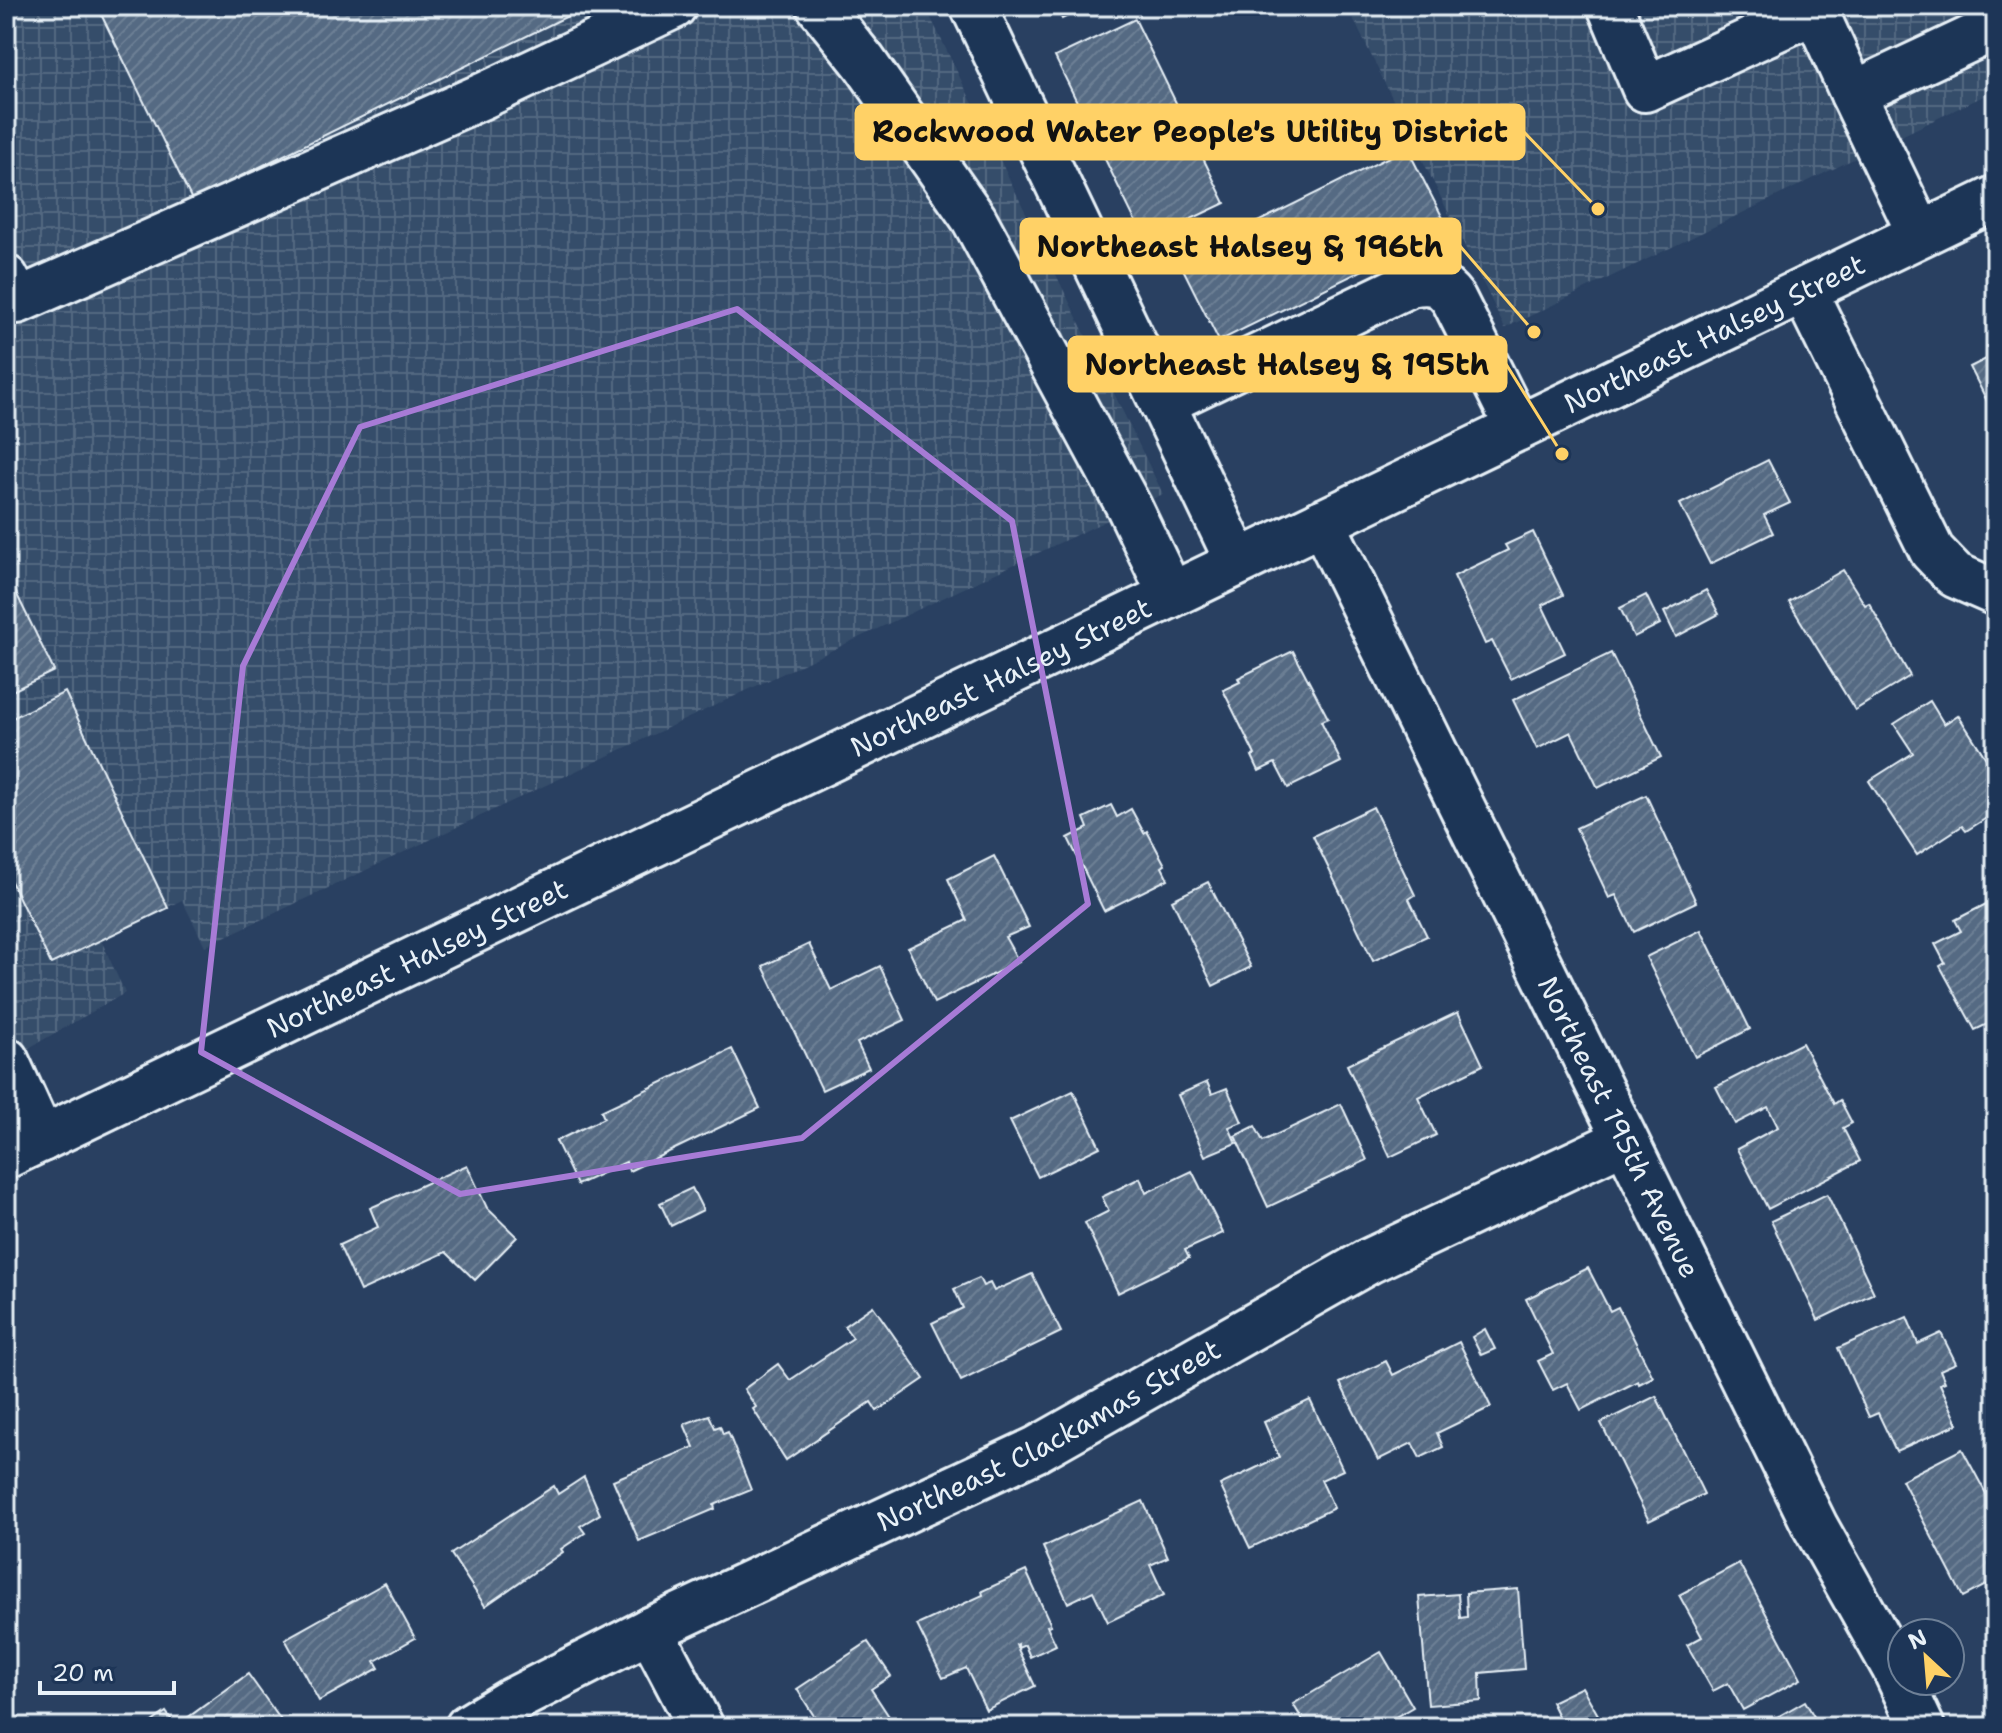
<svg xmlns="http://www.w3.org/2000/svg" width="2002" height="1733" viewBox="0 0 2002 1733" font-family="'Shantell Sans',sans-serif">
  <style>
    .industrial { fill: url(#industrial-grid) }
    .building { fill: url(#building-hatch); stroke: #e8f1f8; stroke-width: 2 }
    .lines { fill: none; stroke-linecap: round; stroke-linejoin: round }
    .minor-casing { stroke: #e8f1f8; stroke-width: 50 }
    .minor { stroke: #1d3557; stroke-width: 44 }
    .marked { fill: none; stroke: #a77bd6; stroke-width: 6; stroke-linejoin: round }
    .labels { text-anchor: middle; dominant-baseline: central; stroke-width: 6; stroke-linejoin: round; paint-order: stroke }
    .street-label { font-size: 28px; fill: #e8f1f8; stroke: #1d3557 }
    .leader { fill: none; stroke: #ffd166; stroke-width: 3 }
    .callout-dot { fill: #ffd166; stroke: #1d3557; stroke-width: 3 }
    .callout { fill: #ffd166; stroke: #ffd166; stroke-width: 3 }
    .callout-label { font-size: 30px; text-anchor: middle; font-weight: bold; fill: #111 }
  </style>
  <defs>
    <pattern id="industrial-grid" width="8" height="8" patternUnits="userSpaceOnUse" patternTransform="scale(2)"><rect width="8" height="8" fill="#364d6b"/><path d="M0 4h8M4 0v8" fill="none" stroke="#536781"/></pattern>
    <pattern id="building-hatch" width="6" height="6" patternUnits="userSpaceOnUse" patternTransform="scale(2)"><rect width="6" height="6" fill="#556a83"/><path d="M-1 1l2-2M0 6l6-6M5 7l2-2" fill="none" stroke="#6d8095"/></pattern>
  </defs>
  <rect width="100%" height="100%" fill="#294061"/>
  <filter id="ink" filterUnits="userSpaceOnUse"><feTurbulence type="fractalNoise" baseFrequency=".0125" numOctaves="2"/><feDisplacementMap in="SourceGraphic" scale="16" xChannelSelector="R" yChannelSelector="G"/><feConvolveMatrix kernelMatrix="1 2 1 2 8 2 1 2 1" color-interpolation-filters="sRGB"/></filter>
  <g filter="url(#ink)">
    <g class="industrial">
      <path d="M6 6H925L1163 494 205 946 182 900 101 940 125 993 6 1061Z"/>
      <path d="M1347 6H1996V90L1505 328Z"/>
    </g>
    <g class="building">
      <path d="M97 6H588L192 200Z"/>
      <path d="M1056 6H1088L1062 19Z"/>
      <path d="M1135 19 1225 203 1145 241 1055 57Z"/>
      <path d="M1407 148 1448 228 1219 341 1179 261Z"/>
      <path d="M1996 354V419L1970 367Z"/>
      <path d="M1768 460 1790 503 1764 515 1773 533 1710 564 1680 504Z"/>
      <path d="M1533 532 1563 595 1542 605 1565 653 1511 679 1492 641 1485 644 1454 576 1508 550 1505 545Z"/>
      <path d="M1843 570 1865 605 1869 603 1910 676 1855 710 1789 602Z"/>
      <path d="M6 572 54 671 6 694Z"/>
      <path d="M1706 590 1719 614 1676 637 1664 612Z"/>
      <path d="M1646 595 1660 624 1634 637 1620 608Z"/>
      <path d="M1293 651 1328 718 1321 721 1341 762 1288 788 1275 763 1259 771 1252 756 1255 755 1223 690 1240 682 1238 678Z"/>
      <path d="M1611 653 1661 757 1598 788 1571 732 1537 749 1513 700Z"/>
      <path d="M65 692 168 908 51 964 6 871V721Z"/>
      <path d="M1930 701 1944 724 1958 715 1996 774V812L1966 831 1962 826 1917 855 1869 781 1913 753 1894 724Z"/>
      <path d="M1646 795 1696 902 1634 932 1616 895 1609 898 1576 828Z"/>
      <path d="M1111 805 1117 817 1131 809 1144 833 1147 831 1165 865 1162 867 1168 879 1104 911 1068 838 1088 828 1084 818Z"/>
      <path d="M1373 807 1415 895 1409 899 1427 936 1373 961 1313 836Z"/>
      <path d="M994 856 1029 927 1005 937 1019 962 934 1003 908 948 967 920 948 879Z"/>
      <path d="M1208 882 1251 967 1213 986 1172 900Z"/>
      <path d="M1996 899V1020L1975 1030 1940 966 1945 963 1935 944 1961 931 1955 920Z"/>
      <path d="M1701 930 1750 1029 1695 1057 1646 957Z"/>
      <path d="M809 944 831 990 880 966 905 1020 857 1043 869 1068 822 1090 763 966Z"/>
      <path d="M1458 1012 1483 1065 1418 1097 1436 1135 1390 1157 1347 1065Z"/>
      <path d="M1802 1043 1834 1104 1840 1100 1852 1123 1843 1128 1860 1161 1768 1209 1737 1149 1778 1127 1768 1107 1735 1124 1716 1087Z"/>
      <path d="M732 1049 760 1108 629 1171 626 1162 577 1185 556 1141 604 1118 601 1111Z"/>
      <path d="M1207 1082 1212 1094 1227 1088 1242 1122 1229 1127 1236 1143 1205 1156 1178 1095Z"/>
      <path d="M1073 1091 1100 1147 1038 1177 1010 1121Z"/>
      <path d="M1341 1104 1367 1160 1268 1207 1235 1136 1255 1126 1263 1141Z"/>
      <path d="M467 1165 487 1208 517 1237 475 1280 446 1252 360 1291 339 1245 378 1227 370 1208Z"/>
      <path d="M1192 1171 1223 1233 1185 1250 1189 1258 1118 1293 1085 1223 1109 1211 1102 1197 1140 1178 1146 1193Z"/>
      <path d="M692 1188 703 1210 671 1226 660 1203Z"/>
      <path d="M1827 1194 1874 1293 1818 1320 1771 1221Z"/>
      <path d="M1588 1268 1610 1311 1618 1307 1653 1377 1639 1384 1638 1381 1581 1410 1567 1383 1553 1390 1538 1361 1553 1354 1526 1299Z"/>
      <path d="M1032 1274 1061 1332 961 1381 932 1323 963 1308 954 1289 979 1278 983 1286 990 1283 994 1291Z"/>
      <path d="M873 1306 924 1379 877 1411 871 1402 786 1460 753 1409 756 1407 744 1389 778 1364 790 1380 853 1338 844 1326Z"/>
      <path d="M1907 1317 1918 1344 1941 1333 1956 1363 1940 1370 1945 1382 1940 1384 1958 1424 1896 1451 1878 1413 1869 1417 1838 1348Z"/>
      <path d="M1485 1329 1495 1349 1481 1355 1472 1337Z"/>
      <path d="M1459 1342 1491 1407 1437 1433 1443 1447 1420 1458 1412 1443 1378 1460 1340 1383 1386 1361 1393 1375Z"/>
      <path d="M1656 1396 1704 1494 1649 1521 1601 1423Z"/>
      <path d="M1310 1400 1343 1470 1321 1480 1334 1508 1250 1548 1220 1485 1279 1457 1264 1422Z"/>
      <path d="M709 1415 715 1428 720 1426 723 1434 728 1432 751 1490 714 1505 715 1509 639 1541 613 1480 694 1447 684 1424Z"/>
      <path d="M1962 1449 1996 1512V1580L1963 1597 1902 1480Z"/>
      <path d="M584 1477 600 1514 580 1526 585 1533 561 1549 563 1552 485 1606 451 1554 554 1486 558 1494Z"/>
      <path d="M1143 1501 1168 1557 1150 1565 1164 1595 1108 1622 1093 1591 1068 1603 1043 1547Z"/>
      <path d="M1739 1563 1801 1679 1743 1710 1728 1683 1713 1691 1687 1645 1702 1637 1679 1595Z"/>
      <path d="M1026 1571 1051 1625 1047 1626 1056 1645 1030 1657 1025 1645 1018 1648V1644L1016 1645 1035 1686 986 1710 966 1668 943 1678 917 1625 983 1595 982 1591Z"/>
      <path d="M385 1583 415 1638 375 1661 379 1668 319 1701 285 1639Z"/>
      <path d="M1518 1589 1524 1669 1480 1673 1481 1701 1428 1705 1419 1597 1458 1594 1460 1618 1467 1617 1466 1593Z"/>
      <path d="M868 1642 891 1676 871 1689 896 1727H821L797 1689Z"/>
      <path d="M1381 1652 1413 1707 1378 1727H1307L1293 1704Z"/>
      <path d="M248 1674 283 1723 278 1727H145L166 1712 176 1726Z"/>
      <path d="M1582 1687 1605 1727H1551L1561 1722 1551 1702Z"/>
      <path d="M1805 1701 1820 1727H1760Z"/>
    </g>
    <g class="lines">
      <g class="minor-casing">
        <g id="minor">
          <path d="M819 6 864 62 974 219 1129 507 1171 595"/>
          <path d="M973 6 1238 562"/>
          <path d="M1610 6 1645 89 1815 11"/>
          <path d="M1813 6 1853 94"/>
          <path d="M1920 234 1853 94 1996 27"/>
          <path d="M6 278 17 301 485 95 674 6"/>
          <path d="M1804 291 1932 551 1955 575 1996 593"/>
          <path d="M1162 403 1410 284C1431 280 1441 282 1454 300L1518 428"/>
          <path id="s1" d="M1322 522 1815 1526 1894 1667 1922 1727"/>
          <path d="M6 1060 42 1139"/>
          <path id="s2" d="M6 1156 1996 198"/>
          <path d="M650 1630 701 1727"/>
          <path id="s3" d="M468 1727 511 1701 650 1630 1037 1449 1369 1261 1625 1140"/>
        </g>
      </g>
      <use href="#minor" class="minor"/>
    </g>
  </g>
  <path class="marked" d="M737 309 1012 521 1088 904 802 1138 460 1194 201 1052 243 666 360 427Z"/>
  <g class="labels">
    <g class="street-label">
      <text stroke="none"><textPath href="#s2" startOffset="1896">Northeast Halsey Street</textPath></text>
      <text stroke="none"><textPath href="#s2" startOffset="1104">Northeast Halsey Street</textPath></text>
      <text stroke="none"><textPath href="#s2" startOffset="456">Northeast Halsey Street</textPath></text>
      <text stroke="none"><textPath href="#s1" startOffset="674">Northeast 195th Avenue</textPath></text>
      <text stroke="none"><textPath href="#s3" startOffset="650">Northeast Clackamas Street</textPath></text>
    </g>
  </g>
  <path class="leader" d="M1598 209L1524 132M1534 332L1460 246M1562 454L1506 364"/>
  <g class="callout-dot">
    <circle cx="1598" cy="209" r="8"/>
    <circle cx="1534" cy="332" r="8"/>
    <circle cx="1562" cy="454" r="8"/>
  </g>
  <g class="callout">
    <rect x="856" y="105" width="668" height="54" rx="8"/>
    <rect x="1021" y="219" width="439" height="54" rx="8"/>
    <rect x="1069" y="337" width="437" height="54" rx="8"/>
  </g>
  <g class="callout-label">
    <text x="1190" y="142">Rockwood Water People's Utility District</text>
    <text x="1240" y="257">Northeast Halsey &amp; 196th</text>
    <text x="1287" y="375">Northeast Halsey &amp; 195th</text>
  </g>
  <rect width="2002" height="1733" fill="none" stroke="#1d3557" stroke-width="32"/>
  <rect x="16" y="16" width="1970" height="1701" fill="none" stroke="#e8f1f8" stroke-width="3" filter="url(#ink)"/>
  <g transform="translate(1926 1657) rotate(334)"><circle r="38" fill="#1d3557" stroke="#6e8097" stroke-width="2"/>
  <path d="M0-6L14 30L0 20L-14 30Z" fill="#ffd166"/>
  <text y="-12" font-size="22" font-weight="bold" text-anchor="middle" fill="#e8f1f8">N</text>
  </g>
  <path d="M40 1681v12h134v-12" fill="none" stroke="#e8f1f8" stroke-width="4"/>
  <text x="52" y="1681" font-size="24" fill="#e8f1f8" stroke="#1d3557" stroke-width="6" paint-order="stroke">20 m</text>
</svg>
